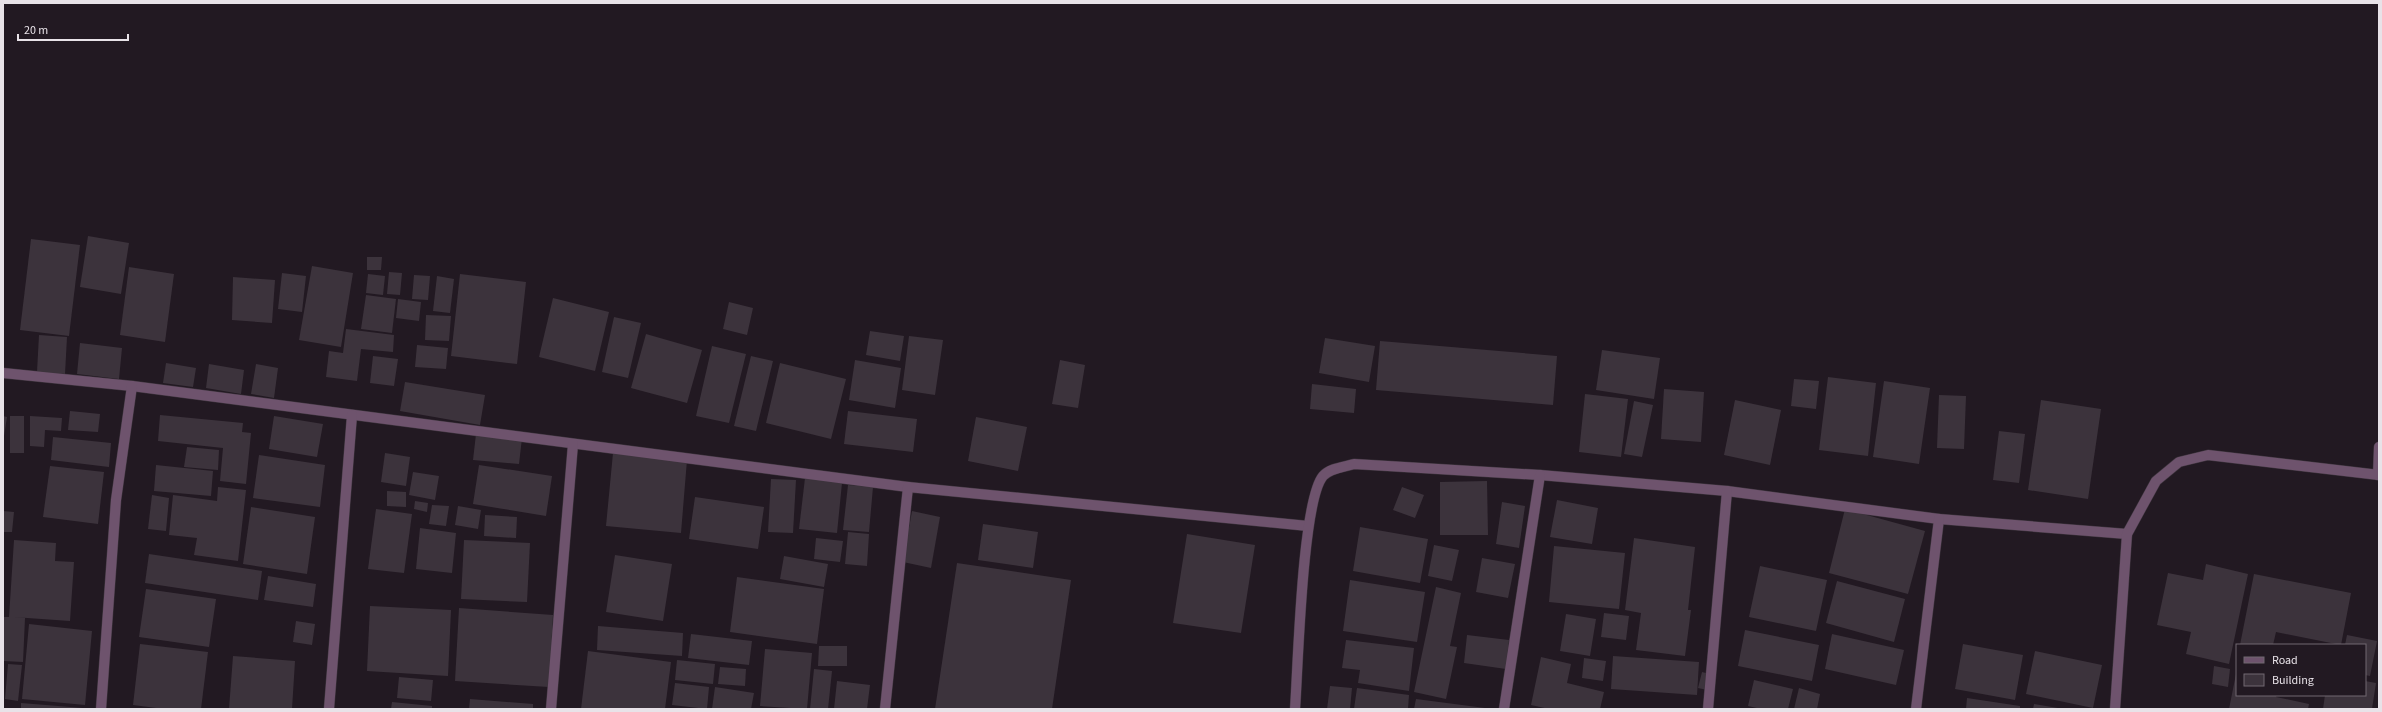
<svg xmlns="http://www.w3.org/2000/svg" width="2382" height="712" viewBox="0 0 2382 712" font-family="'Source Sans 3',sans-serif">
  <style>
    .building { fill: #3c333c }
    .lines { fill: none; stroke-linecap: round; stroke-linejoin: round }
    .street-casing { stroke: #3e353e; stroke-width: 11 }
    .street { stroke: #6e536d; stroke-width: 10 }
  </style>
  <rect width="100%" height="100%" fill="#221922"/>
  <g class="building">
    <path d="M88 236 129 243 121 294 80 287Z"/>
    <path d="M31 239 80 245 69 336 20 330Z"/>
    <path d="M367 257H382L381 270H367Z"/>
    <path d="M312 266 353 273 341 347 299 340Z"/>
    <path d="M129 267 174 274 165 342 120 335Z"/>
    <path d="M389 272 402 273 400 295 387 294Z"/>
    <path d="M282 273 306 276 302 312 278 309Z"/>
    <path d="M368 274 385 276 383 295 366 293Z"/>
    <path d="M460 274 526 282 517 364 451 356Z"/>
    <path d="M414 275 430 276 428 300 412 299Z"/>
    <path d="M437 276 454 279 450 313 433 311Z"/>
    <path d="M233 277 275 280 272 323 232 320Z"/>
    <path d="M366 295 396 299 392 333 361 329Z"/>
    <path d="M553 298 609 312 595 371 539 357Z"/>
    <path d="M398 299 421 302 419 321 396 318Z"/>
    <path d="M729 302 753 308 747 335 723 329Z"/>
    <path d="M426 315 451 316 449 341 425 340Z"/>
    <path d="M614 317 641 323 628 378 602 372Z"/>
    <path d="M346 329 394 335 393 352 361 349 357 381 326 377 329 351 343 353Z"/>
    <path d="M870 331 904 336 900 361 866 355Z"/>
    <path d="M646 334 702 350 687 403 631 388Z"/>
    <path d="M39 335 67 337 65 374 37 372Z"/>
    <path d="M909 336 943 340 935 395 902 390Z"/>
    <path d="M1325 338 1375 346 1369 382 1319 373Z"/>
    <path d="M1380 341 1557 356 1553 405 1376 390Z"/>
    <path d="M80 343 122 348 119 379 77 374Z"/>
    <path d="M417 345 448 348 446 369 415 367Z"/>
    <path d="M712 346 746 354 729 423 696 416Z"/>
    <path d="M1602 350 1660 358 1654 399 1596 390Z"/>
    <path d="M373 356 398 359 394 386 370 383Z"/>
    <path d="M751 356 773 361 756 431 734 426Z"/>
    <path d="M855 360 901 368 895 408 849 400Z"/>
    <path d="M1060 360 1085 365 1078 408 1052 404Z"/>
    <path d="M166 363 196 368 193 387 163 383Z"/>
    <path d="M780 363 846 379 831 439 766 423Z"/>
    <path d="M209 364 244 370 241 394 206 388Z"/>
    <path d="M256 364 278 368 274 398 251 394Z"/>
    <path d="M1828 377 1876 383 1868 456 1819 450Z"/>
    <path d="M1794 379 1819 381 1816 409 1791 406Z"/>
    <path d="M1884 381 1930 388 1919 464 1873 457Z"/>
    <path d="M405 382 485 395 480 425 400 411Z"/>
    <path d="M1312 384 1356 389 1354 413 1310 409Z"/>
    <path d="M1664 389 1704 392 1701 442 1661 439Z"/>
    <path d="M1585 394 1628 399 1621 457 1579 452Z"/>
    <path d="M1939 395 1966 396 1964 449 1937 448Z"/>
    <path d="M1735 400 1781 410 1770 465 1724 455Z"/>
    <path d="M2041 400 2101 409 2088 499 2028 490Z"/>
    <path d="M1634 401 1653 405 1642 457 1624 454Z"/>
    <path d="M70 411 100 414 98 432 68 430Z"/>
    <path d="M848 411 917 419 913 452 844 444Z"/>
    <path d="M160 415 243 423 242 432 251 433 246 484 220 481 223 448 158 441Z"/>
    <path d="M3 416 7 417 4 436H3Z"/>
    <rect x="10" y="416" width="14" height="37"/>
    <path d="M30 416 62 418 61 431 45 430 44 447 30 446Z"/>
    <path d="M274 416 323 424 317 457 269 449Z"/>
    <path d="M976 417 1027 427 1018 471 968 461Z"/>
    <path d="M1999 431 2025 434 2019 483 1993 480Z"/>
    <path d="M476 434 522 438 519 464 473 460Z"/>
    <path d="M53 437 111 443 109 467 51 460Z"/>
    <path d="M187 447 219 450 218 470 184 467Z"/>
    <path d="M385 453 410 457 406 486 381 482Z"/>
    <path d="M613 453 687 460 681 533 606 526Z"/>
    <path d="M259 455 325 465 320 507 253 498Z"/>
    <path d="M156 465 213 471 211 496 154 491Z"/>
    <path d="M479 465 552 476 546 516 473 504Z"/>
    <path d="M50 466 104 472 98 524 43 517Z"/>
    <path d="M413 472 439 476 435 500 409 495Z"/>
    <path d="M805 478 842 483 837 533 799 529Z"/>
    <path d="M771 479 796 480 793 533 768 532Z"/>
    <path d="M1487 481 1488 535H1440V482Z"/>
    <path d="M848 485 873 487 869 532 843 530Z"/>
    <path d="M218 487 246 490 238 561 194 555 197 538 169 535 173 495 217 501Z"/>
    <path d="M1402 487 1424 495 1415 518 1393 510Z"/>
    <path d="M387 491 406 492V507L387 506Z"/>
    <path d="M152 495 169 498 166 531 148 529Z"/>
    <path d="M695 497 764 507 758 549 689 539Z"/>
    <path d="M1557 500 1598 508 1592 544 1550 537Z"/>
    <path d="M415 501 428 503 427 512 414 509Z"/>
    <path d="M1502 502 1525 506 1519 548 1496 544Z"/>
    <path d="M432 505 449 506 446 526 429 524Z"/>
    <path d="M458 506 481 510 478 529 455 525Z"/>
    <path d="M251 507 315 517 307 574 243 564Z"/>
    <path d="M376 509 412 514 404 573 368 569Z"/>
    <path d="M1845 509 1925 531 1908 594 1829 573Z"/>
    <path d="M3 511 14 512 12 532H3Z"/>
    <path d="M912 511 940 517 931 568 903 562Z"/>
    <path d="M485 515 517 517 516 538 484 536Z"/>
    <path d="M983 524 1038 532 1033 568 978 560Z"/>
    <path d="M1360 527 1428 539 1420 583 1353 571Z"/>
    <path d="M420 528 456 533 452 573 416 569Z"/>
    <path d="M848 532 869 534 867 566 845 564Z"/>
    <path d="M1187 534 1255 545 1241 633 1173 623Z"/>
    <path d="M816 538 843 541 840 562 814 559Z"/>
    <path d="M1634 538 1695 547 1688 610H1691L1685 656 1636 650 1641 613 1625 610Z"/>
    <path d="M14 540 56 543 55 561 74 562 70 621 13 617 25 618 23 662 3 661V617H9Z"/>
    <path d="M464 540 530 543 527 602 461 599Z"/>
    <path d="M1434 545 1459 550 1452 581 1428 576Z"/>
    <path d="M1554 546 1625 553 1619 609 1549 602Z"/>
    <path d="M149 554 262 571 258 600 145 583Z"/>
    <path d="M615 555 672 564 663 621 606 612Z"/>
    <path d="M784 556 828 564 824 587 780 579Z"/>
    <path d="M1482 558 1515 564 1508 598 1476 592Z"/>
    <path d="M957 563 1071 580 1052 709H935Z"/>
    <path d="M2206 564 2248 574 2229 664 2186 654 2191 632 2157 625 2168 573 2203 580Z"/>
    <path d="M1760 566 1827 580 1816 631 1749 617Z"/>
    <path d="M2254 574 2351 593 2341 645 2276 632 2273 645H2240Z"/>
    <path d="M268 576 316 584 313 607 264 600Z"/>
    <path d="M737 577 824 589 817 644 730 632Z"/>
    <path d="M1350 580 1425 592 1417 642 1343 631Z"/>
    <path d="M1837 581 1905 599 1894 642 1826 623Z"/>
    <path d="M1436 587 1461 593 1450 646 1457 647 1446 699 1414 692Z"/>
    <path d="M146 589 216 599 209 647 139 637Z"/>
    <path d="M370 606 451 610 448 676 367 671Z"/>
    <path d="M459 608 553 615 549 687 455 681Z"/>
    <path d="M1604 613 1629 616 1626 640 1601 637Z"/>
    <path d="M1566 614 1596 619 1590 656 1560 651Z"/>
    <path d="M296 621 315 624 312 645 293 642Z"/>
    <path d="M29 624 92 631 85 705 22 699Z"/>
    <path d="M598 626 683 633 682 656 597 650Z"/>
    <path d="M1745 630 1819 645 1812 681 1738 666Z"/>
    <path d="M691 634 752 641 749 665 688 658Z"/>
    <path d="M1832 634 1904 650 1896 685 1825 669Z"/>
    <path d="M1467 635 1509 640 1506 669 1464 663Z"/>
    <path d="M2347 635 2377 641 2370 676 2365 675V645H2345Z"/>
    <path d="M1346 640 1414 648 1409 691 1358 683 1360 670 1342 668Z"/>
    <path d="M140 644 208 652 201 709H164L133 705Z"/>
    <path d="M1963 644 2023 655 2015 700 1955 689Z"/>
    <path d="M819 646H847V666H818Z"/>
    <path d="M765 649 812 653 807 709 760 706Z"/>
    <path d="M588 651 671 662 665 709H581Z"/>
    <path d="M2035 651 2102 665 2093 708 2026 694Z"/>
    <path d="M233 656 295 661 292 709H229Z"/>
    <path d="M1613 656 1699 662 1697 695 1611 689Z"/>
    <path d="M1541 657 1571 664 1567 683 1604 692 1600 709H1549L1531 705Z"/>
    <path d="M1584 658 1606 661 1603 681 1582 678Z"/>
    <path d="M677 660 715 664 713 684 675 680Z"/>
    <path d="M8 664 22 665 18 701 5 699Z"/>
    <path d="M2214 666 2230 669 2228 687 2212 684Z"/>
    <path d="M720 667 746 669 745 686 718 684Z"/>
    <path d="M814 669 832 671 828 709H810Z"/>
    <path d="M1702 672 1710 674 1707 690 1698 688Z"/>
    <path d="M2236 674 2237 695H2277L2276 697 2309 704 2308 709H2229Z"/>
    <path d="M399 677 433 680 431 701 397 698Z"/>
    <path d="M1754 680 1793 689 1788 709H1761L1748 706Z"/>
    <path d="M837 681 870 685 867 709H834Z"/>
    <path d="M2365 681 2376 683 2372 709H2323L2325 695H2365Z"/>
    <path d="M675 683 709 687 707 709 672 705Z"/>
    <path d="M1330 686 1352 688 1350 709H1327Z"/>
    <path d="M715 687 754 693 751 709H712Z"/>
    <path d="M1357 688 1409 695 1408 709H1354Z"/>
    <path d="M1799 688 1820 694 1817 709H1794Z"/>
    <path d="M1967 698 2020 706V709H1966Z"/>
    <path d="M470 699 533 704V709H469Z"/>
    <path d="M1416 699 1485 708V709H1414Z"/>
    <path d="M392 702 432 706V709H391Z"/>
    <path d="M21 703 83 708V709H21Z"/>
    <path d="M2034 704 2058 708V709H2033Z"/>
  </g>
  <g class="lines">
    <g class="street-casing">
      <g id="street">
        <path d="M3 373 132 386 908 487"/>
        <path d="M2378 475 2379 447"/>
        <path d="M101 709 116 500 132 386"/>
        <path d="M329 709 352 415"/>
        <path d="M551 709 573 444"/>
        <path d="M885 709 908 487 1308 526"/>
        <path d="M1295 709C1298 668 1302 501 1323 476 1330 468 1344 467 1354 464L1540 475 1727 491 1939 519 2127 534"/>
        <path d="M1504 709 1540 475"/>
        <path d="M1708 709 1727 491"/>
        <path d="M1916 709 1939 519"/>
        <path d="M2115 709 2127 534 2156 481 2179 462 2208 455 2379 475"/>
      </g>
    </g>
    <use href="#street" class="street"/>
  </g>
  <rect width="2382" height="712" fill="none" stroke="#e8e2e8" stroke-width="8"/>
  <rect x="2236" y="644" width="130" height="52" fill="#221922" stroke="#716971"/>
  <rect x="2244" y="657" width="20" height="6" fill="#6e536d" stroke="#716971"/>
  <text x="2272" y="664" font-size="12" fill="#e8e2e8">Road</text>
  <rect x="2244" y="674" width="20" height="12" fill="#3c333c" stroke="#716971"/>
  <text x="2272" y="684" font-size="12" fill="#e8e2e8">Building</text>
  <path d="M18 34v6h110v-6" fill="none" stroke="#e8e2e8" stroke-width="2"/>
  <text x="24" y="34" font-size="12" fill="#e8e2e8" stroke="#221922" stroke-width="3" paint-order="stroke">20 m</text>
</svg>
